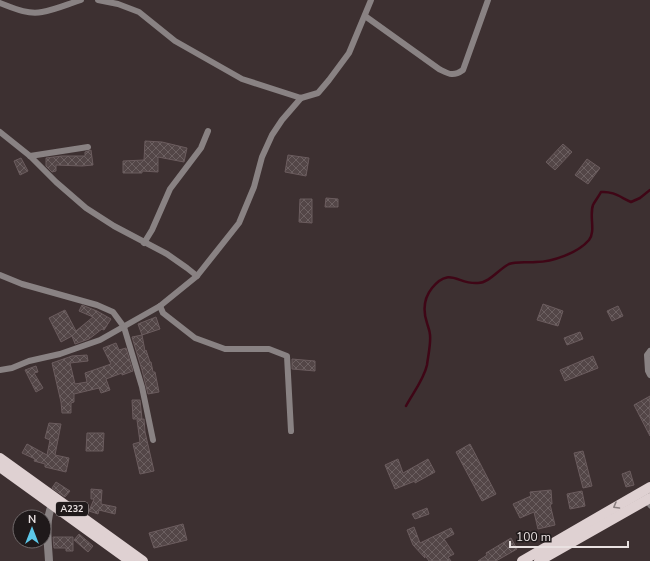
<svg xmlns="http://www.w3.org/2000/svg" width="650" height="561" viewBox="0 0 650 561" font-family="'Nunito Sans',sans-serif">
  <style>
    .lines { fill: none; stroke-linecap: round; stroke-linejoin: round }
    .stream { stroke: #3f0616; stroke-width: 2.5 }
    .building { fill: url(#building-cross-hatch); stroke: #6b5c5e }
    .service { stroke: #898283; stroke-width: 3 }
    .minor { stroke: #898283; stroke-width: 6 }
    .tertiary { stroke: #898283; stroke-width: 8 }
    .primary { stroke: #dfd1d2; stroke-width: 10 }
    .oneway { stroke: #897e7f }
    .labels { text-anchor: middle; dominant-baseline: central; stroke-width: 4; stroke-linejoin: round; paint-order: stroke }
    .shield { fill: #1f191a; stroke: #aca5a5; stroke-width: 1 }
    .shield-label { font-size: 9px; font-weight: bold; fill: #e9e1e1 }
  </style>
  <defs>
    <pattern id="building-cross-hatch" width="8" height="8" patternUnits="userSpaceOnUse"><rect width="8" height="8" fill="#534647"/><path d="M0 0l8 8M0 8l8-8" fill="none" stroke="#6c6061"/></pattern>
  </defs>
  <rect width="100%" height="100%" fill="#3d3031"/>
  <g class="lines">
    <path class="stream" d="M406 406C413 393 424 379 427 365 428 356 431 344 430 335 430 331 428 327 427 323 423 311 424 298 432 288 450 266 458 285 478 283 489 283 499 269 509 264 517 261 528 263 536 262 552 262 578 253 589 240 596 231 589 216 593 205 595 201 599 196 601 192 613 191 620 197 631 202L640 198 650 190"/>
  </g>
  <g class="building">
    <path d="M145 141 162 142 187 148 184 162 158 157V172L142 171V173H123V161L144 160Z"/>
    <path d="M563 144 572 152 555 170 546 162Z"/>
    <path d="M91 150 93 165 82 166 56 165V171L52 172 46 166V158L62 156H85V152Z"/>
    <path d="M288 155 309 158 306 176 285 172Z"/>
    <path d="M21 158 28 171 20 175 14 161Z"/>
    <path d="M587 159 600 168 588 184 575 175Z"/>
    <path d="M326 198 338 199V207H325Z"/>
    <path d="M300 199H312V223L299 222Z"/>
    <path d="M543 304 563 311 558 326 537 320Z"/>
    <path d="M82 305 97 311 111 319 104 330 102 329 89 339 75 344 72 336 61 342 49 318 65 310 76 331 93 317 79 311Z"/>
    <path d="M618 306 623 316 612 321 607 311Z"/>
    <path d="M156 317 160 329 142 335 138 324Z"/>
    <path d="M580 332 583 339 567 345 564 338Z"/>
    <path d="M142 335 145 351 146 350 150 362H151L153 372H155L159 392 148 394 142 370 132 337Z"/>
    <path d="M116 343 119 350 126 348 133 371 122 375V373L106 379 110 390 101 393 99 388 74 394V402L71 403V413H62L61 402 52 363 72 356 87 355 88 361 70 363 75 384 87 382 85 373 111 364 103 348Z"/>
    <path d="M593 356 598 368 565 381 560 370Z"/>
    <path d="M292 359 315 361V371L292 369Z"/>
    <path d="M36 366 38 372 34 373 43 388 36 392 25 370Z"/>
    <path d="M650 396V436L634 405Z"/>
    <path d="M132 400H140L142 419H133Z"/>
    <path d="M144 419 145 432 154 471 140 474 133 444 140 442 137 420Z"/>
    <path d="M49 423 61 424 55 455 69 458 66 472 45 467V464L34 461 35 459 22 453 27 444 47 455 50 440 45 438Z"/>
    <path d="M87 433H104L103 451H86Z"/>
    <path d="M470 444 496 494 482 501 456 452Z"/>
    <path d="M583 451 592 486 583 488 574 453Z"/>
    <path d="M398 459 403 473 428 459 435 472 415 483V481L395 489 385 465Z"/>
    <path d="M630 471 634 485 626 487 622 474Z"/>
    <path d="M56 482 70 491 65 497 52 488Z"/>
    <path d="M91 489 102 490 101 504 116 507 115 514 99 510 98 514 89 511 94 499H91Z"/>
    <path d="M551 490 552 504H550L555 525 538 529 534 512 520 518 513 504 531 496 530 492Z"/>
    <path d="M582 491 585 506 570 509 567 494Z"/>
    <path d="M427 508 429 514 415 519 412 514Z"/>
    <path d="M183 524 187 540 154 548 149 533Z"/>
    <path d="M414 527 420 543 451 528 454 534 444 539 454 554 448 557 451 561H429L424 554 425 558 413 545 407 530Z"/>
    <path d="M79 534 93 546 88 552 74 540Z"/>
    <path d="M53 537H73V551H66V548H54Z"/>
    <path d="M511 538 517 549 496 561H478L487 555 486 553Z"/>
  </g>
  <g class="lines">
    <path class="service" d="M646 502 650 507"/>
    <g class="minor">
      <path d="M98 0 118 4 139 12 175 41 242 79 301 98 318 93 329 80 349 53 371 0"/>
      <path d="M0 3C13 8 28 15 42 12 55 10 68 4 81 0"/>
      <path d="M365 16 439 69C449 74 453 77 463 70L488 0"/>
      <path d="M0 132 30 156 56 182 86 208 114 226 167 254 187 268 197 276"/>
      <path d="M30 156 88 147"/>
      <path d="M144 243 152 230 170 189 201 148 208 131"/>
      <path d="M0 275 22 284 97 305 113 312 124 327 142 387 153 440"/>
      <path d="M160 306 163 313 195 338 225 349H269L287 356 291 431"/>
      <path d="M650 351 647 355 648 371 650 375"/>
      <path d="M0 370 12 368 29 361 60 354 100 340 160 306 197 276 239 223 254 187 262 157 272 135 282 120 301 98"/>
    </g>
    <path class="tertiary" d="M49 561C48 542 44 518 54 501"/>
    <g class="primary">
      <path d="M0 458 143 561"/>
      <path d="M0 467 130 561"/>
      <path d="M522 561 650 487"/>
      <path d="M539 561 650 498"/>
    </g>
  </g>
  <defs><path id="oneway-chevron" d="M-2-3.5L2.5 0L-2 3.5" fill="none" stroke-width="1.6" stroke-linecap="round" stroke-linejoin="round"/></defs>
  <use class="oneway" href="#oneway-chevron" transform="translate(616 506) rotate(150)"/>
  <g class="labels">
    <rect class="shield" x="56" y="502" width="32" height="14" rx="3"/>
    <g class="shield-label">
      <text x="72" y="509">A232</text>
    </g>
  </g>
  <g transform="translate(32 529)"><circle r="19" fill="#1f191a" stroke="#70696a"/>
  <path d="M0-3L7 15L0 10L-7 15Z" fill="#5cc7e8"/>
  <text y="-6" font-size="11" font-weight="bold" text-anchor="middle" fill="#e9e1e1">N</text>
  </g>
  <path d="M510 541v6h118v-6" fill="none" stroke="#e9e1e1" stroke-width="2"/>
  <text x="516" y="541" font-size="12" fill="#e9e1e1" stroke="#1f191a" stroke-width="3" paint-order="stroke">100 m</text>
</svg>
